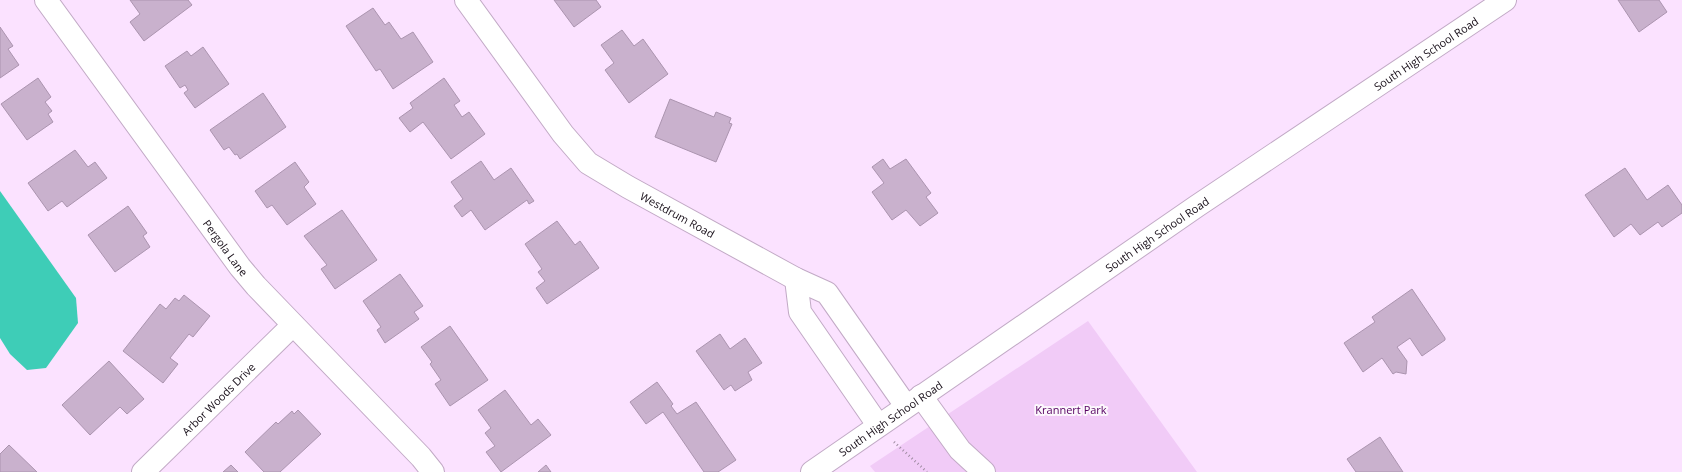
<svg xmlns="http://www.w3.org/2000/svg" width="1682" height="472" viewBox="0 0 1682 472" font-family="'Open Sans',sans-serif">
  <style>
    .green { fill: #f1cbf7 }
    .water { fill: #3ecdb7 }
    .building { fill: #c9b1cd; stroke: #ab94af }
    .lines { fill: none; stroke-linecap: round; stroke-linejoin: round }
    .minor-casing { stroke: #c2aac6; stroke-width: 24 }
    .path { stroke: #9f8ca2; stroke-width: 2.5; stroke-dasharray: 1 3; stroke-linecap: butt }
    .minor { stroke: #fff; stroke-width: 22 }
    .labels { text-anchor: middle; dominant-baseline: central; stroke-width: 4; stroke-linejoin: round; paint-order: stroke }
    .street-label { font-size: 11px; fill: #170e18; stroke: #fcf7fc }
    .park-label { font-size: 11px; fill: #550061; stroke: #fcf7fc }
  </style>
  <rect width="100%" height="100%" fill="#fbe2ff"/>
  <path class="green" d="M1088 321 1197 472H875L870 466Z"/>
  <path class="water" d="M0 191 76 298 78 323 46 368 27 370 10 354 0 338Z"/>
  <g class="building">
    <path d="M130 0H188L192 5 144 41 130 22 140 14Z"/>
    <path d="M554 0H596L601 7 574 27Z"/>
    <path d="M1618 0H1659L1667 12 1639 32Z"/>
    <path d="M373 8 385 25 389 22 401 39 413 32 433 62 393 89 380 69 376 71 346 26Z"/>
    <path d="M0 27 13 46 8 49 19 65 0 78Z"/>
    <path d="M622 30 634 46 643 39 668 74 629 103 605 70 614 63 601 45Z"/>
    <path d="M203 47 229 84 195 108 184 93 188 90 185 85 180 88 165 66 187 51 191 56Z"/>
    <path d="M38 78 51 97 45 102 52 111 48 114 53 122 27 140 1 104Z"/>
    <path d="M444 78 460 101 454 105 462 117 469 112 485 134 451 159 423 122 410 132 399 118 413 108 410 103Z"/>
    <path d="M263 93 286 127 240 159 237 154 235 155 229 147 224 150 210 130Z"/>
    <path d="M670 99 714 117 716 112 731 118 729 123 732 124 716 162 655 137Z"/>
    <path d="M75 150 88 167 95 162 107 178 67 207 62 201 48 211 28 183Z"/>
    <path d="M883 159 890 169 906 159 931 193 926 197 938 213 920 226 906 210 892 220 872 192 884 183 872 167Z"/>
    <path d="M481 161 494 180 511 168 534 201 529 204 527 200 485 230 471 210 462 217 454 206 463 199 451 182Z"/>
    <path d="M295 162 309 182 304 187 316 204 287 225 272 205 267 208 255 191Z"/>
    <path d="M1625 168 1647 200 1668 185 1682 205V213L1662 227 1658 222 1640 235 1631 224 1614 237 1585 195Z"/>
    <path d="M128 206 147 233 143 236 150 247 115 272 88 235Z"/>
    <path d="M342 210 377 260 335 289 321 269 327 265 304 236Z"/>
    <path d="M557 221 575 245 580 241 599 268 547 304 536 288 545 281 538 272 542 269 525 244Z"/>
    <path d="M400 274 423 306 414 312 419 319 385 343 377 330 381 327 363 301Z"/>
    <path d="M1412 289 1445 338V340L1422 356 1410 338 1397 347 1407 361 1406 374 1396 372 1393 374 1382 358 1363 372 1344 343 1375 322 1372 317Z"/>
    <path d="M184 295 210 316 193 337 189 334 170 358 178 364 163 383 123 351 160 304 166 309 175 298 179 301Z"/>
    <path d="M450 326 488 380 450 406 435 384 441 380 430 364 432 362 421 347Z"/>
    <path d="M720 334 730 349 745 338 762 363 748 372 752 380 735 391 731 385 724 390 696 351Z"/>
    <path d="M109 361 144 399 127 414 120 407 90 435 62 405Z"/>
    <path d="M657 382 673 404 671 406 677 414 696 402 736 460 718 472H704L663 412 646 424 630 402Z"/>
    <path d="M505 390 531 425 538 419 551 435 501 472 486 452 495 446 485 433 491 428 478 410Z"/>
    <path d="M298 410 321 434 280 472H264L245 452 276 422 278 424 292 411 294 414Z"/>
    <path d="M1380 437 1403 472H1356L1347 459Z"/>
    <path d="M9 445 37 472H0V454Z"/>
    <path d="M231 465 238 472H223Z"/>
    <path d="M546 465 551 472H538Z"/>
  </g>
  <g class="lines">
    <g class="minor-casing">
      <g id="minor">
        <path id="s1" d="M46 0 240 267 256 286 421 457 433 472"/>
        <path id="s2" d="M466 0 563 134 588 163 628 187 796 279 827 293 906 406"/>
        <path d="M796 279 800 312 878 425"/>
        <path d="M921 396 960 450 984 472"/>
        <path id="s3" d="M143 472 293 325"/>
        <path id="s4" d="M812 472 1197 206 1505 0"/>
      </g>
    </g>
    <path class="path" d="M894 442 927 472"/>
    <use href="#minor" class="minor"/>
  </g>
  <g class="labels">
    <g class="street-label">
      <text stroke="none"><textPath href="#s4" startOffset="743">South High School Road</textPath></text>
      <text stroke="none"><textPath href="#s2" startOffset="307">Westdrum Road</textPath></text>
      <text stroke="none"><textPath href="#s4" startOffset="419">South High School Road</textPath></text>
      <text stroke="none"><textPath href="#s1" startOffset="306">Pergola Lane</textPath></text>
      <text stroke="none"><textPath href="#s3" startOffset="105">Arbor Woods Drive</textPath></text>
      <text stroke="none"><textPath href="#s4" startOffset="95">South High School Road</textPath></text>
    </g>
    <g class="park-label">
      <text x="1071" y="409">Krannert Park</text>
    </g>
  </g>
</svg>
